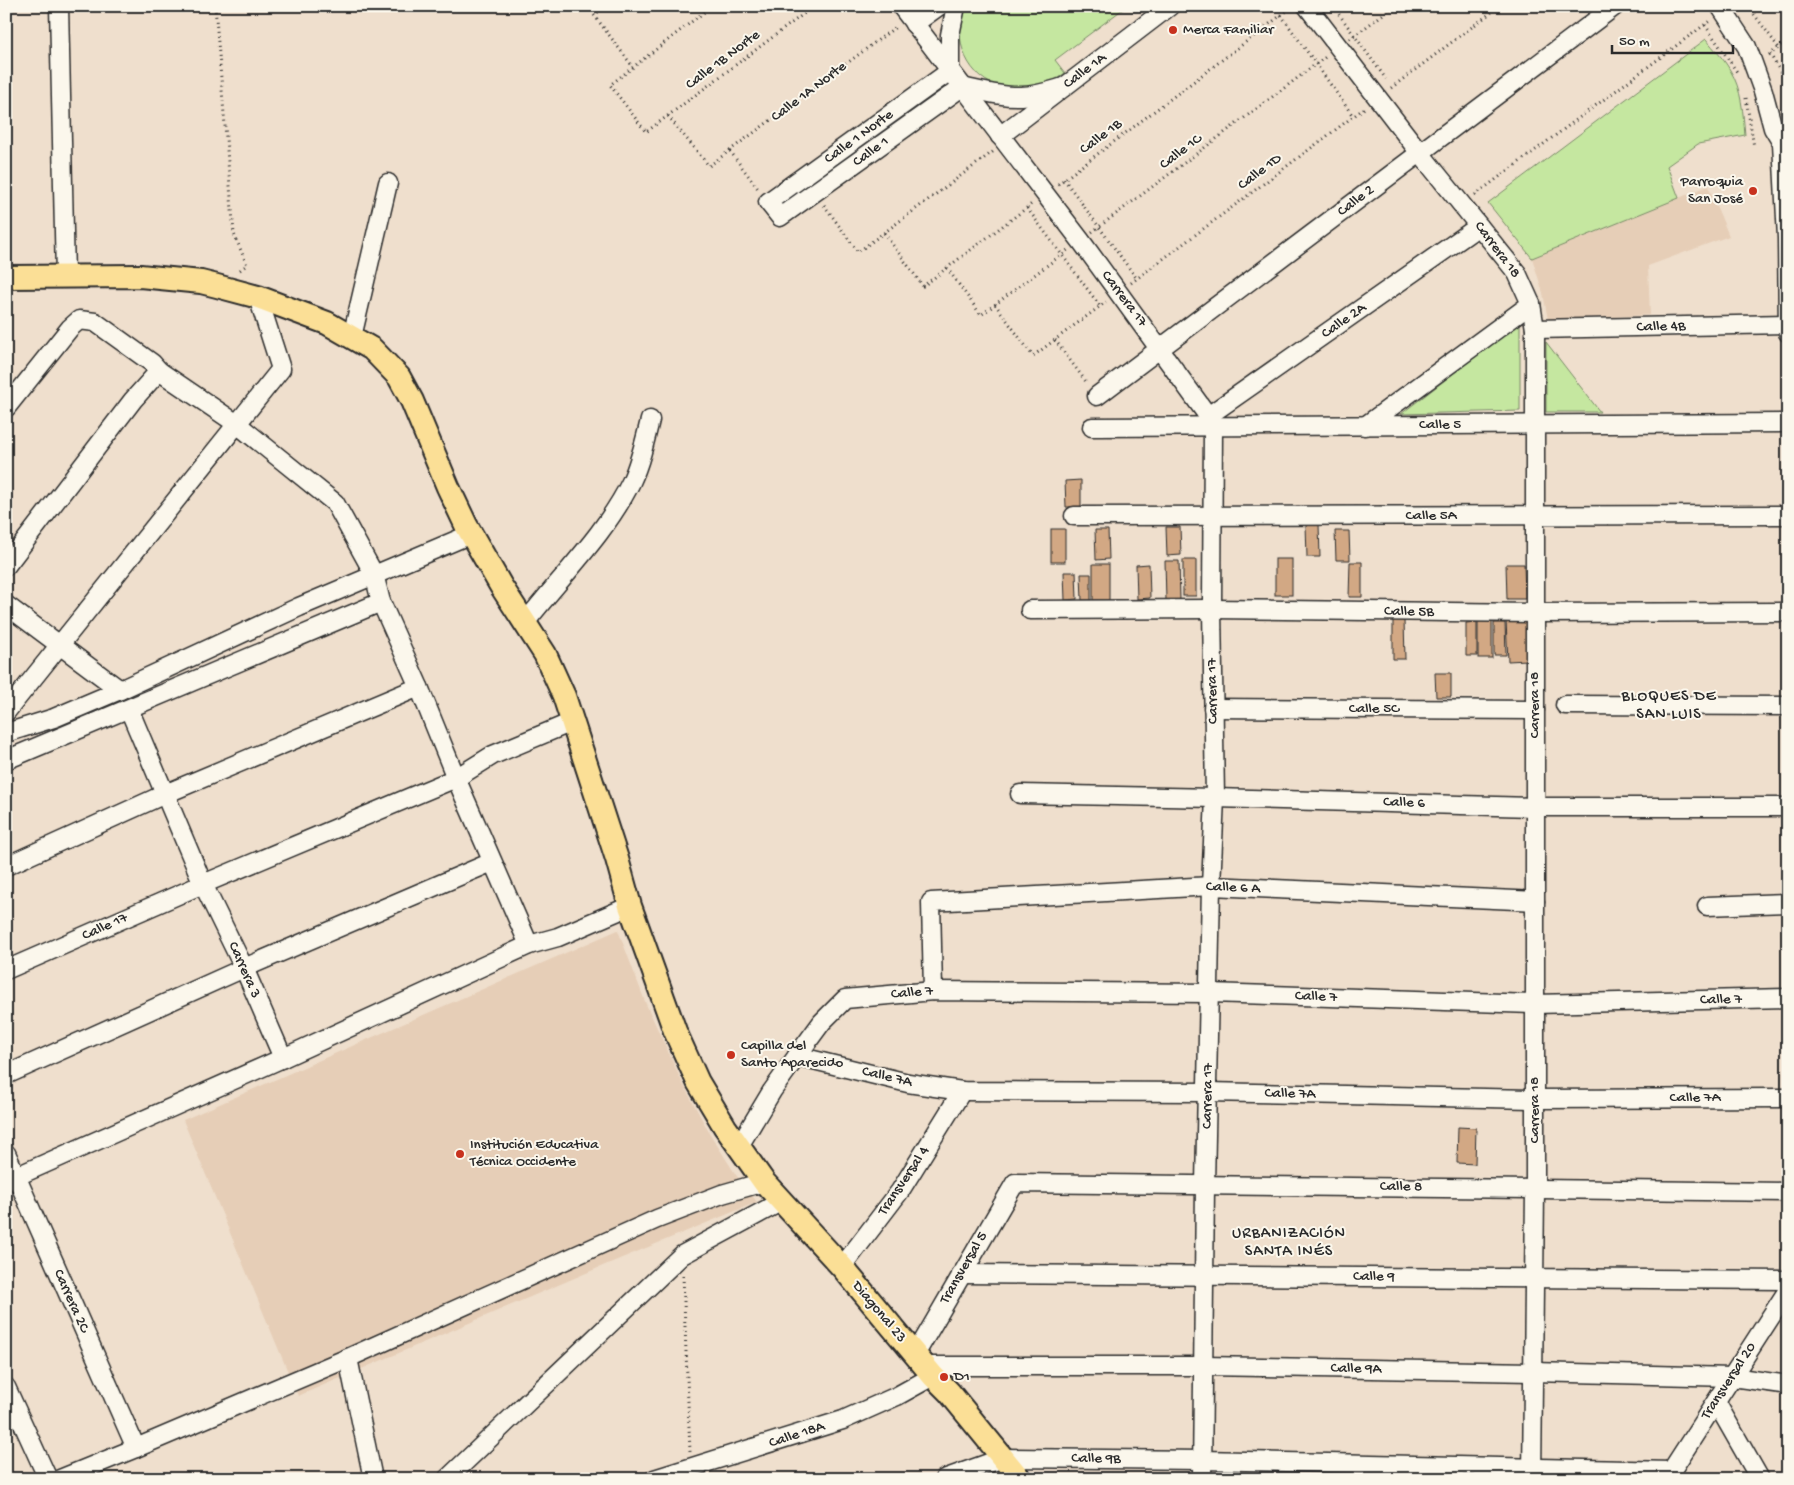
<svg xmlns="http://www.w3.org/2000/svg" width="1794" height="1485" viewBox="0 0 1794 1485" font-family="'Gochi Hand',sans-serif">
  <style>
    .built { fill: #e6ceb7 }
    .park { fill: #c5e7a0; stroke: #788966 }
    .building { fill: #d2a884; stroke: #2b2b2b }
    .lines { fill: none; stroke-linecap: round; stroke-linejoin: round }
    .minor-casing { stroke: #2b2b2b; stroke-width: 21 }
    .major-casing { stroke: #2b2b2b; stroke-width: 26 }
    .path { stroke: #2b2b2b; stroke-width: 3; stroke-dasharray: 1 4; stroke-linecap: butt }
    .minor { stroke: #fbf7ec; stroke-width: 18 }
    .major { stroke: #fbdf96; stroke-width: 22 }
    .poi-dot { fill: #c8321e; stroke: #fbf7ec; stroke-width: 2 }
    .labels { text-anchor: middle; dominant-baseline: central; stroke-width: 4; stroke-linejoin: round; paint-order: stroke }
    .poi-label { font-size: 15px; fill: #2b2b2b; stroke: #fbf7ec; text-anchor: start }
    .street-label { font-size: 15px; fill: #2b2b2b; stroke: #fbf7ec }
    .neighbourhood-label { font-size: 16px; letter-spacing: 1px; fill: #2b2b2b; stroke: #fbf7ec }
  </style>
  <rect width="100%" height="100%" fill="#efdfcd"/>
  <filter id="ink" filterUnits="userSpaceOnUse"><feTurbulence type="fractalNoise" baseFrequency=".02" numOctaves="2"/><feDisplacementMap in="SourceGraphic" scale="10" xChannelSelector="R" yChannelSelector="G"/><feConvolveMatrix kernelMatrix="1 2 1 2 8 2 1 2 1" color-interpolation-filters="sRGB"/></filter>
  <g filter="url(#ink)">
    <g class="built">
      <path d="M1708 186 1729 236 1648 266 1650 315 1548 320 1543 293 1532 258Z"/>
      <path d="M618 930 646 1004 683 1084 710 1134 736 1175 757 1202 605 1265 298 1396 183 1120Z"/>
    </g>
    <g class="park">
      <path d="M965 6H1127L1055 60 1065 73C1057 79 1048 85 1038 88 1032 89 1025 88 1019 88 1014 88 1009 89 1004 88 967 80 951 39 965 6Z"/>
      <path d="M1706 39C1714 49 1724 59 1730 70 1742 89 1743 114 1745 135L1698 144 1667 166 1679 198 1532 258 1488 203Z"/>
      <path d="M1520 322V411L1401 414Z"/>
      <path d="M1546 342 1600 412H1546Z"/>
    </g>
    <g class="building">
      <path d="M1081 480V507H1066L1065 481Z"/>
      <path d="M1306 525H1319L1320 557H1307Z"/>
      <path d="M1166 527H1180L1181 555 1167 556Z"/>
      <rect x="1051" y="529" width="14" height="33"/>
      <path d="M1095 530H1108L1109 559 1096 560Z"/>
      <path d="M1335 531H1349L1350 560H1336Z"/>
      <rect x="1275" y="559" width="17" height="36"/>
      <rect x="1183" y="560" width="13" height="36"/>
      <path d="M1165 561H1179L1180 600H1166Z"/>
      <path d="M1350 562H1362V597H1349Z"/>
      <rect x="1093" y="564" width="16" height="36"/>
      <path d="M1149 564 1150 598 1137 599 1136 565Z"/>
      <path d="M1506 564H1524L1525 599H1507Z"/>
      <path d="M1064 572H1076L1077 599 1065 600Z"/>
      <path d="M1081 574H1091V600H1082Z"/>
      <path d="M1393 620H1404L1405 659H1393Z"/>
      <rect x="1478" y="620" width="14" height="38"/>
      <path d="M1526 620 1527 660 1508 661 1506 621Z"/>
      <path d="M1477 622V656H1466V623Z"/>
      <path d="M1494 623H1505L1506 655H1494Z"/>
      <path d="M1435 673H1451V697H1436Z"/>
      <path d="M1458 1127 1476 1128 1475 1164 1457 1163Z"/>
    </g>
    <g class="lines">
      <g class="minor-casing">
        <g id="minor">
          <path d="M59 6 65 276"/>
          <path d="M901 6 1081 241 1208 416 1213 426 1212 609 1215 798 1211 886 1205 1185 1202 1479"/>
          <path d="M956 6 950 35V71L768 202 780 217 962 87C981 91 1002 97 1021 96 1036 96 1050 91 1064 87"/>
          <path d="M1307 6 1420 153 1517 273 1531 304 1535 329V1189L1532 1479"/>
          <path d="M1720 6 1747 47 1763 91 1773 128 1782 143 1787 238 1788 333"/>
          <path d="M914 24 939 6"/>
          <path d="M1000 136 1170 6"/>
          <path d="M1535 329 1788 324"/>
          <path d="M352 337 388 183"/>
          <path d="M1097 396 1615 6"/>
          <path d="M6 408 70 328 79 320 95 322 152 363 159 371 133 400 6 566"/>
          <path d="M1208 416 1479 226"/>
          <path d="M1365 426 1531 304"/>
          <path d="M1092 427 1788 423"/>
          <path d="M1074 516 1788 515"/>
          <path d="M381 602 419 687 456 778 529 945"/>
          <path d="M6 605 120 690"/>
          <path d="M1030 610 1212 609 1535 613 1788 612"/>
          <path d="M525 623C559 579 607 532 631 482 640 463 645 441 650 420"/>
          <path d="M1565 705 1788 706"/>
          <path d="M1213 708 1535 710"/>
          <path d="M129 709 203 884 244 968 283 1058"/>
          <path d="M6 712 281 369 258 297"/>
          <path d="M6 733 54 718 120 690 299 607 471 534"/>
          <path d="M6 760 381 602 374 574 335 503 237 424 159 371"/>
          <path d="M1020 794 1215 798 1534 807H1788"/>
          <path d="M6 866 165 794 419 687"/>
          <path d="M1707 906 1788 903"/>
          <path d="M6 970 203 884 456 778 493 755 572 722"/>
          <path d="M933 991 931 902 1211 886 1535 901"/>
          <path d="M797 1056 908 1083 962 1091 1208 1092 1535 1099 1788 1098"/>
          <path d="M6 1075 244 968 492 862"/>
          <path d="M739 1146 772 1091 797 1056 822 1022 845 999 933 991 1210 993 1535 1004 1788 998"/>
          <path d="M6 1153 136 1448"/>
          <path d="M6 1181 283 1058 529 945 558 937 630 906"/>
          <path d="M842 1267 900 1191 962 1091"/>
          <path d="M961 1274 1788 1280"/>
          <path d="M915 1355 1015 1183 1788 1192"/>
          <path d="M348 1358 373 1479"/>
          <path d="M924 1366H1203L1533 1372 1732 1377 1788 1385"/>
          <path d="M6 1387 48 1479"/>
          <path d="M1716 1402 1760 1479"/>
          <path d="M60 1479 136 1448 348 1358 657 1219 722 1194 764 1182"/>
          <path d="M447 1479 682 1255 782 1201"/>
          <path d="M654 1479 843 1420 897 1396 933 1376"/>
          <path d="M944 1479 1003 1458 1202 1460 1671 1471"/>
          <path d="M1666 1479 1788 1290"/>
        </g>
      </g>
      <g class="major-casing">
        <path id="major" d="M6 277 140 276 201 282 217 286 258 297 327 323 372 349 399 377 412 401 448 487 466 525 501 586 545 654 564 696 617 859 630 906 675 1031 698 1082 725 1127 764 1182 842 1267 933 1376 949 1392 1020 1479"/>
      </g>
      <g class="path">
        <path d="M215 6 234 234 247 265 237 272"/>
        <path d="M606 6 594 15 633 67"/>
        <path d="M712 6 610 85 646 132 814 6"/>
        <path d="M1333 6 1386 79"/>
        <path d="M1748 6 1779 48"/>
        <path d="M1281 15 1353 116"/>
        <path d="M1705 25 1737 72"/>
        <path d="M1350 39 1394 6"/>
        <path d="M1770 54 1784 78 1786 107"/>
        <path d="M1769 55 1788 41"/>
        <path d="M1391 88 1500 6"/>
        <path d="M1746 98 1754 147"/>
        <path d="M668 116 709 166 897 26"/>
        <path d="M730 151 759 190"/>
        <path d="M1064 179 1137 279"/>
        <path d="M1058 184 1292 7"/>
        <path d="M1475 195 1711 20"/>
        <path d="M824 205 858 252 994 151"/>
        <path d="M1027 208 1100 306"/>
        <path d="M1092 232 1327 56"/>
        <path d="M884 233 923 286 1033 203"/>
        <path d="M947 268 981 315 1069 249"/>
        <path d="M1131 283 1366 107"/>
        <path d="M995 304 1033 356 1106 302"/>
        <path d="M1055 340 1087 383"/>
        <path d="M683 1276 690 1452"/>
      </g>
      <use href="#minor" class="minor"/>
      <use href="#major" class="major"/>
    </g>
  </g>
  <g class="poi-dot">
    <circle cx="1173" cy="30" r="5"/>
    <circle cx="1753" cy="191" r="5"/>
    <circle cx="731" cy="1055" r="5"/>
    <circle cx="460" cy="1154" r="5"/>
    <circle cx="944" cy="1377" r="5"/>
  </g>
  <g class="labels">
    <g class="poi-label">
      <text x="1183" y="30">Merca Familiar</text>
      <text x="1743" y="182" text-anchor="end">Parroquia<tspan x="1743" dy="17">San José</tspan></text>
      <text x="741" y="1046">Capilla del<tspan x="741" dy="17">Santo Aparecido</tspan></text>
      <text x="470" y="1145">Institución Educativa<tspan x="470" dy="17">Técnica Occidente</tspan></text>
      <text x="954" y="1377">D1</text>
    </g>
    <g class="street-label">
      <text transform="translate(723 60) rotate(-37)">Calle 1B Norte</text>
      <text transform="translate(1085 71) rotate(-37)">Calle 1A</text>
      <text transform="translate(809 92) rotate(-37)">Calle 1A Norte</text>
      <text transform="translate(859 137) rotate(-36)">Calle 1 Norte</text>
      <text transform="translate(1101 137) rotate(-37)">Calle 1B</text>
      <text transform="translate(871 152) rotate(-36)">Calle 1</text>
      <text transform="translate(1181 152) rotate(-37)">Calle 1C</text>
      <text transform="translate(1260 172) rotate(-37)">Calle 1D</text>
      <text transform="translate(1356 201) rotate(-37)">Calle 2</text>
      <text transform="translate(1497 250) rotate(53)">Carrera 18</text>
      <text transform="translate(1124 299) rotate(53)">Carrera 17</text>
      <text transform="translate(1344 321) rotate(-35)">Calle 2A</text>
      <text transform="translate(1661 327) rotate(-1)">Calle 4B</text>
      <text x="1440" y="425">Calle 5</text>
      <text x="1431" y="516">Calle 5A</text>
      <text transform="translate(1409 612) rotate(1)">Calle 5B</text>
      <text transform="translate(1213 691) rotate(-91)">Carrera 17</text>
      <text transform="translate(1535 705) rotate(-90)">Carrera 18</text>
      <text x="1374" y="709">Calle 5C</text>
      <text transform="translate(1404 803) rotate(2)">Calle 6</text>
      <text transform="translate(1233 888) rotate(2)">Calle 6 A</text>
      <text transform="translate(105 927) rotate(-24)">Calle 17</text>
      <text transform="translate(244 970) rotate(66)">Carrera 3</text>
      <text transform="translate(912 993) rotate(-5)">Calle 7</text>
      <text transform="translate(1316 997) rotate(2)">Calle 7</text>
      <text transform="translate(1721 1000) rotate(-1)">Calle 7</text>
      <text transform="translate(887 1077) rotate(13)">Calle 7A</text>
      <text transform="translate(1290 1094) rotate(1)">Calle 7A</text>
      <text transform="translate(1208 1096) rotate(-89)">Carrera 17</text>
      <text x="1695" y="1098">Calle 7A</text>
      <text transform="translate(1535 1110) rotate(-90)">Carrera 18</text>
      <text transform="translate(904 1181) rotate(-56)">Transversal 4</text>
      <text transform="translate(1401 1187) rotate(1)">Calle 8</text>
      <text transform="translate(964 1268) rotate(-60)">Transversal 5</text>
      <text transform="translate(1374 1277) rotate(1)">Calle 9</text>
      <text transform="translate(71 1301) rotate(66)">Carrera 2C</text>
      <text transform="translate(879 1312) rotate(50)">Diagonal 23</text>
      <text transform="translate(1356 1369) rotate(1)">Calle 9A</text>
      <text transform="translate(1729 1381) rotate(-57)">Transversal 20</text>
      <text transform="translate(797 1435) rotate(-18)">Calle 18A</text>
      <text transform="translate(1096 1459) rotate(1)">Calle 9B</text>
    </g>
    <g class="neighbourhood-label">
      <text x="1669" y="697">BLOQUES DE<tspan x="1669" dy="18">SAN LUIS</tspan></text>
      <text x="1289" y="1234">URBANIZACIÓN<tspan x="1289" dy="18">SANTA INÉS</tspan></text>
    </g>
  </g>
  <rect width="1794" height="1485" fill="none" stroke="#fbf7ec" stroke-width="25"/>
  <rect x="12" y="12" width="1769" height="1460" fill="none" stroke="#2b2b2b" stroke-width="2" filter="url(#ink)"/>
  <path d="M1612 45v8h121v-8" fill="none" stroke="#2b2b2b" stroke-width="2.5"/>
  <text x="1619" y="45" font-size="15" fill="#2b2b2b" stroke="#fbf7ec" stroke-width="4" paint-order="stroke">50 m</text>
</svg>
